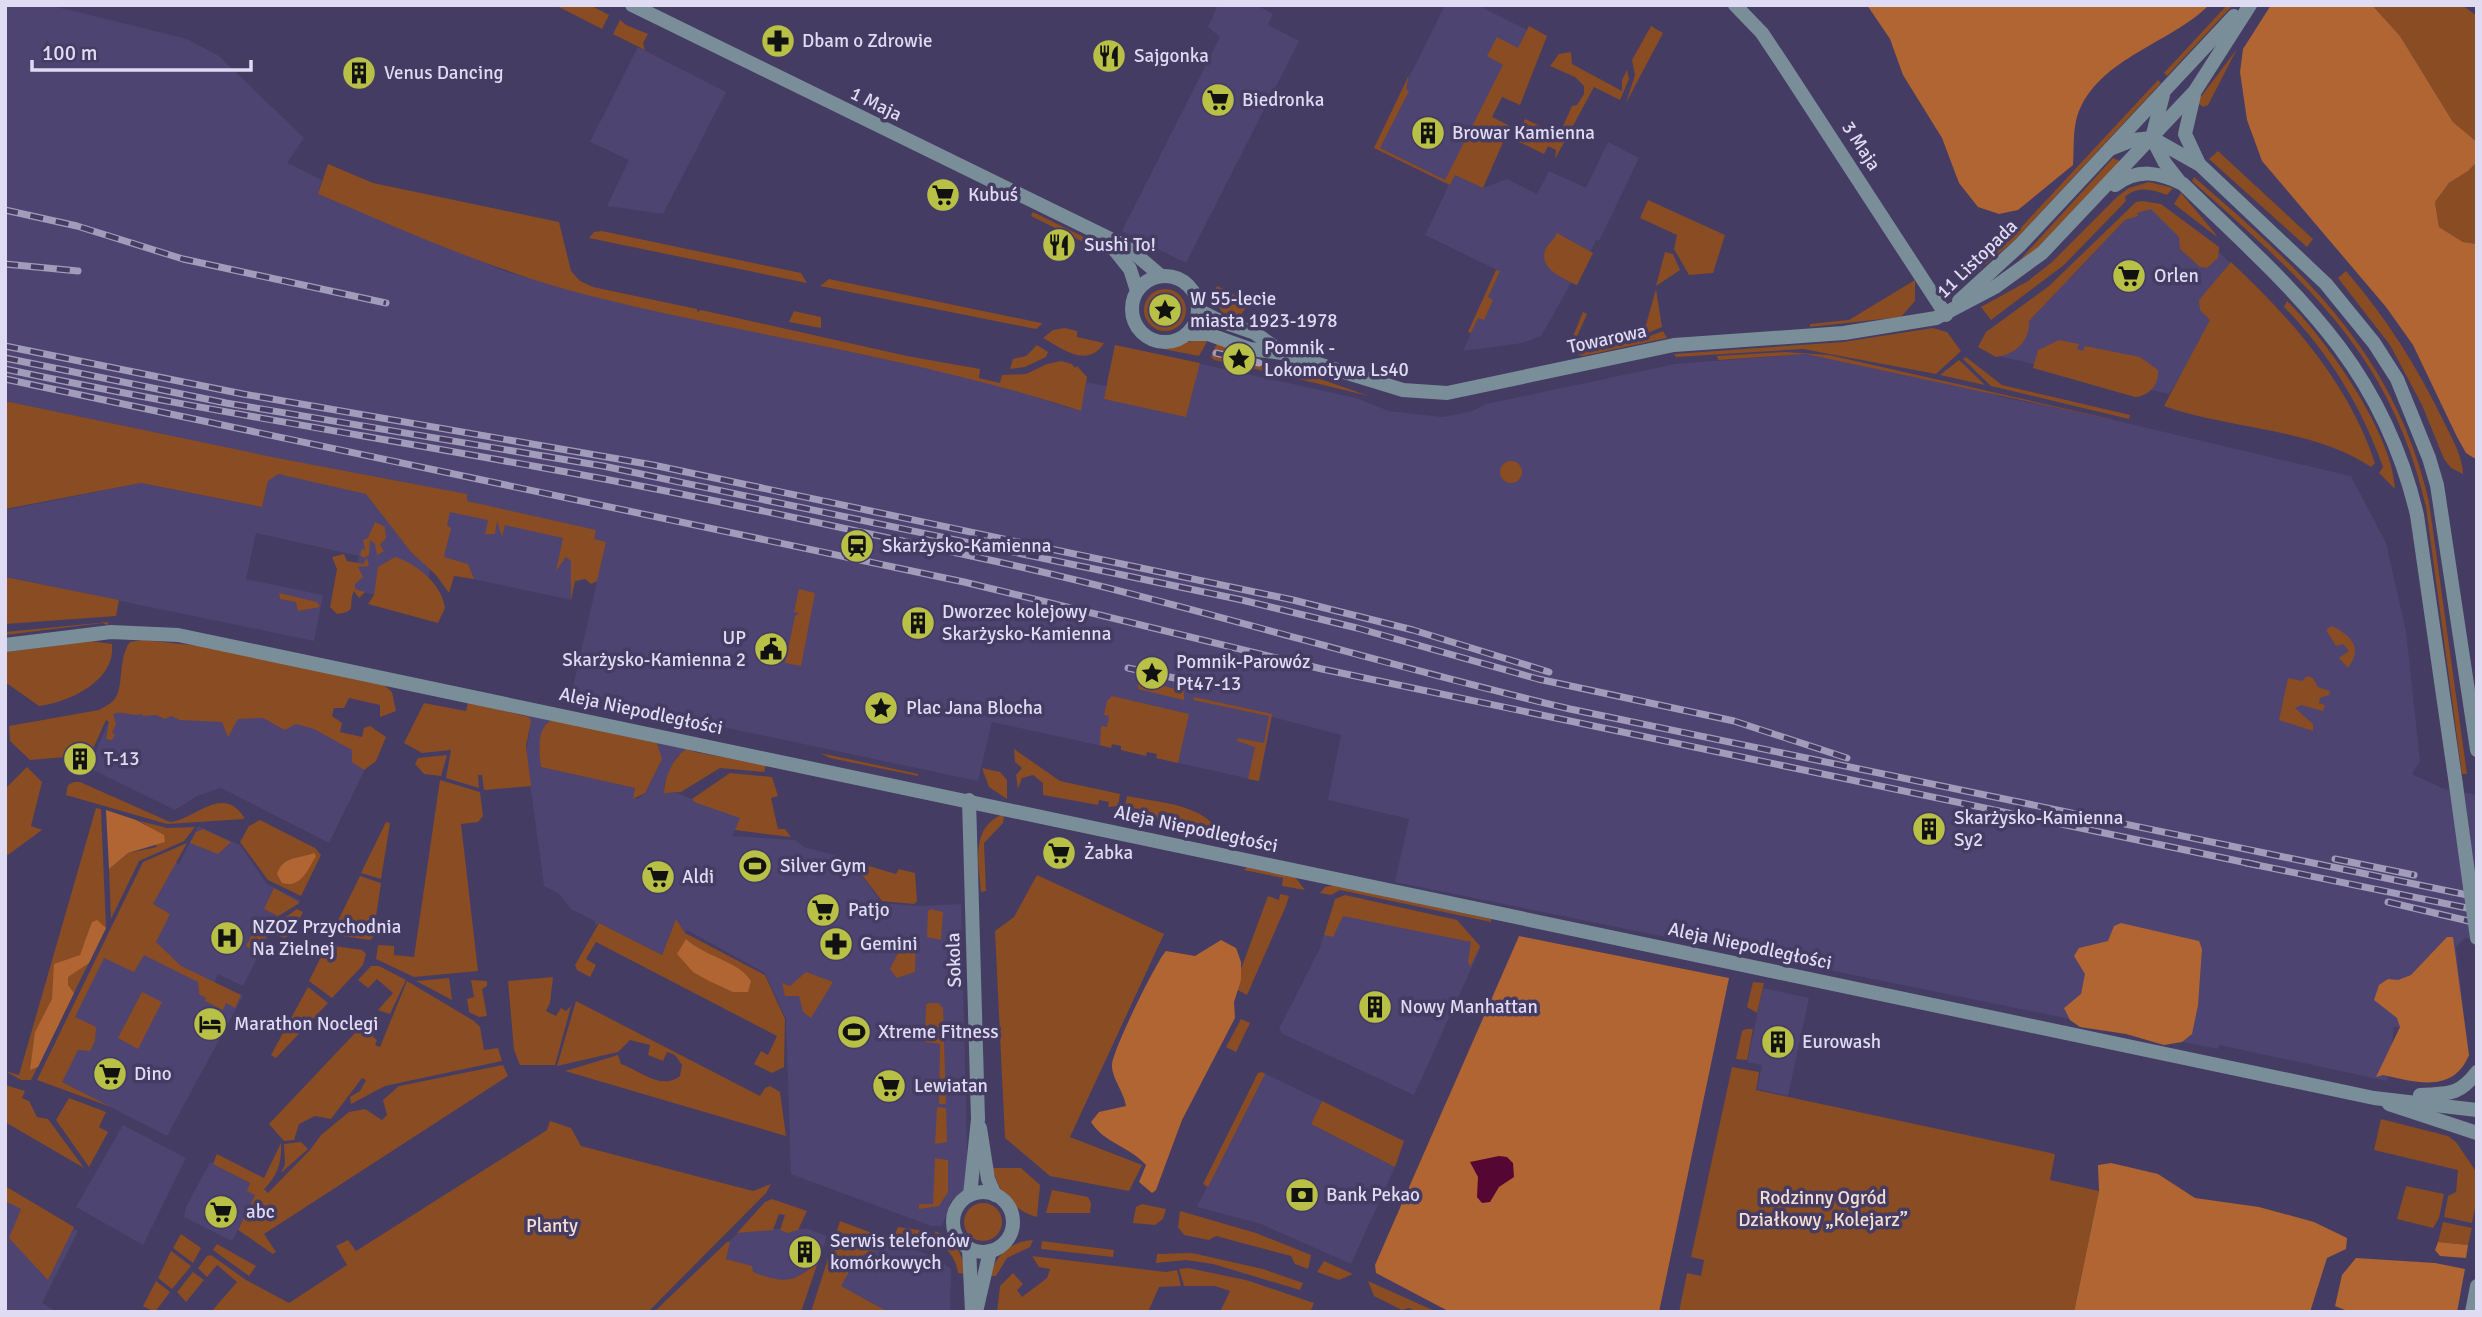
<svg xmlns="http://www.w3.org/2000/svg" width="2482" height="1317" viewBox="0 0 2482 1317" font-family="Signika,sans-serif">
  <style>
    .built { fill: #4d4471 }
    .green { fill: #894c23 }
    .forest { fill: #b06532 }
    .water { fill: #550633 }
    .lines { fill: none; stroke-linecap: round; stroke-linejoin: round }
    .tertiary { stroke: #7a8e99; stroke-width: 14 }
    .rail-casing { stroke: #a19cba; stroke-width: 7 }
    .rail { stroke: #443c62; stroke-width: 4.5; stroke-dasharray: 13; stroke-linecap: butt }
    .tertiary-bridge { stroke: #7a8e99; stroke-width: 14 }
    .labels { text-anchor: middle; dominant-baseline: central; stroke-width: 7; stroke-linejoin: round; paint-order: stroke }
    .poi-label { font-size: 19px; fill: #dedbf3; stroke: #443c62; text-anchor: start }
    .street-label { font-size: 19px; fill: #dedbf3; stroke: #443c62 }
    .park-label { font-size: 19px; fill: #f4ded2; stroke: #443c62 }
  </style>
  <rect width="100%" height="100%" fill="#443c62"/>
  <g class="built">
    <path d="M5 5H46L70 10 187 39 219 56 304 138 287 163 322 180 318 194 507 272 631 305 974 378 1080 411 1087 382 1106 386 1115 345 1356 398 1389 411 1443 417 1473 411 1486 404 1675 364 1806 354 1969 386 2002 397 2101 417 2351 476 2386 543 2406 631 2420 761 2412 774 2444 789 2477 795V940L2465 938 2456 947 2465 1026 2394 1027 2387 1081 2219 1045 2218 1049 1395 882 1409 819 1328 800 1341 735 1272 717 1259 781 1156 758 1157 754 1147 752 1146 756 1121 750V746L1112 744 1111 748 992 722 978 781 571 695 597 582 582 577 580 581H575L571 600 430 570 422 605 348 589 359 556 256 533 246 579 323 595 314 641 5 577V510L141 483 262 507 268 481 281 460 5 401Z"/>
    <path d="M1218 5H1256L1273 14 1268 25 1299 41 1186 263 1122 231 1220 37 1208 27Z"/>
    <path d="M1445 5H1477L1527 30 1456 175 1483 188 1507 179 1537 194 1549 171 1586 188 1608 142 1639 158 1599 241 1596 240 1590 252 1593 253 1577 285 1571 283 1541 336 1523 343 1463 351 1499 271 1425 235 1449 185 1374 148Z"/>
    <path d="M638 47 726 92 663 214 607 206 629 160 590 142Z"/>
    <path d="M2152 207 2217 250 2245 278 2169 394 1998 356 1986 341 2076 272 2130 214Z"/>
    <path d="M119 696 314 724 372 755 329 843 221 788 197 796 175 810 89 768Z"/>
    <path d="M524 714 554 720 544 727 539 747 542 767 635 788 633 798 638 799 645 793 662 759 653 741 689 749 677 756 664 784V792L677 793 741 818 732 836 795 840 804 847 841 857 853 864 882 903 918 906 961 904 968 1187 951 1201 942 1226H931L791 1174 786 1019 765 973 687 930 685 933 676 919 662 955 599 923 595 926V921L571 909 559 894 544 886 526 753 531 722Z"/>
    <path d="M198 826 240 845 267 884 301 901 277 918 243 986 218 974 214 982 243 996 167 1136 42 1072 113 933 172 861 179 864Z"/>
    <path d="M1332 910 1471 942 1481 947 1414 1095 1283 1034 1279 1029 1319 950Z"/>
    <path d="M1763 988 1809 998 1788 1096 1757 1089 1762 1065 1747 1062Z"/>
    <path d="M1264 1073 1322 1101 1311 1124 1395 1167 1351 1264 1261 1224 1197 1207Z"/>
    <path d="M123 1125 186 1158 143 1245 76 1207Z"/>
    <path d="M210 1162 260 1188 232 1241 184 1217 186 1207Z"/>
    <path d="M5 1195 78 1231 42 1303 57 1312H5Z"/>
    <path d="M763 1229H808L827 1236 814 1273 790 1285 749 1273 713 1256 738 1233Z"/>
    <path d="M897 1243 936 1258 951 1269 950 1312H884L838 1287 855 1257Z"/>
  </g>
  <g class="green">
    <path d="M555 5H590L609 15 602 29Z"/>
    <path d="M2227 5H2233L2167 76 2164 73Z"/>
    <path d="M2372 5H2462L2477 16V142L2453 122 2400 36Z"/>
    <path d="M620 20 626 25 648 34 643 43 645 50 613 34Z"/>
    <path d="M1529 26 1547 36 1520 105 1502 97 1492 117 1510 126 1483 188 1455 175 1450 185 1374 148 1409 75 1406 89 1409 91 1380 148 1445 180 1503 65 1487 56 1497 37 1518 48Z"/>
    <path d="M1651 26 1663 33 1626 103 1635 75 1632 60Z"/>
    <path d="M2237 49 2208 105 2203 107 2197 102Z"/>
    <path d="M1571 52 1572 64 1622 91V80L1627 70 1629 79 1620 100 1594 87 1555 159 1556 150 1548 146 1544 154 1515 140 1525 119 1559 135 1572 106 1577 105 1584 94V86L1575 77 1550 66 1559 54Z"/>
    <path d="M2158 80 2161 83 2015 240 1963 283 1959 273 1983 262 2013 236Z"/>
    <path d="M2218 151 2313 239 2307 247 2209 159Z"/>
    <path d="M2113 158 2120 161 2036 249 2018 262Z"/>
    <path d="M2477 162V244L2463 242 2439 227 2435 202 2449 183 2468 171Z"/>
    <path d="M328 164 373 183 559 222 571 271 580 281 593 287 697 309V312L701 310 907 356 980 369 979 378 1000 383 1002 375 1026 374 1047 364 1061 361 1072 364 1075 368 1077 366 1087 377 1081 411C921 358 754 337 591 296 496 272 407 232 318 194Z"/>
    <path d="M2194 177C2304 272 2395 354 2429 502L2467 774H2462L2426 507C2391 353 2304 281 2192 181Z"/>
    <path d="M2149 182 2173 188 2167 195C2153 190 2138 185 2125 197L2126 201 2064 265 1991 320 1981 307 2028 281 2051 263 2118 196 2129 188Z"/>
    <path d="M2181 193 2214 232 2217 237 2174 204Z"/>
    <path d="M1648 200 1725 235 1713 273 1689 275 1674 249 1677 235 1640 218Z"/>
    <path d="M2142 201 2161 204 2219 247 2218 258 2207 268 2200 267 2180 249 2179 237 2151 209 2137 213 2138 216 2125 220 2029 321C2030 341 2016 354 1996 357L1978 347 1986 332 2049 286 2136 202Z"/>
    <path d="M1033 212 1102 246 1117 259 1031 216Z"/>
    <path d="M602 231 801 273 807 283 589 238 594 232Z"/>
    <path d="M1557 233 1593 253 1577 285C1565 279 1533 267 1548 245 1550 243 1554 239 1557 233Z"/>
    <path d="M1665 252 1673 254 1680 270 1656 286Z"/>
    <path d="M2231 262C2291 318 2349 384 2375 463L2371 467C2315 428 2227 429 2164 406L2210 320 2200 310 2199 300Z"/>
    <path d="M1496 270 1500 271 1488 297 1493 300 1484 320 1478 318 1471 333 1468 332Z"/>
    <path d="M2346 271C2386 317 2418 368 2445 424 2452 438 2463 458 2463 474L2451 468 2444 459 2422 405 2390 345 2338 278Z"/>
    <path d="M829 279 1041 323 1042 324 1036 329 820 286Z"/>
    <path d="M1915 280V301L1901 317 1810 327V324L1849 320Z"/>
    <path d="M1217 286 1249 302 1238 320 1226 318 1227 314 1222 312 1212 297Z"/>
    <circle cx="1165" cy="310" r="21"/>
    <path d="M1656 289 1662 327 1643 335 1571 350 1569 346 1583 312 1587 314 1575 341 1579 346 1644 332Z"/>
    <path d="M2287 301C2326 339 2393 434 2395 489L2379 473 2383 467C2361 406 2329 353 2284 307Z"/>
    <path d="M794 311 821 317V328L789 322Z"/>
    <path d="M1065 328 1077 331V337L1104 343C1087 369 1063 349 1043 338L1053 330Z"/>
    <path d="M1933 328 1947 332 1961 351 1936 374 1803 349 1676 357 1674 354 1843 342Z"/>
    <path d="M1663 331 1667 338 1583 356 1573 353 1645 338Z"/>
    <path d="M1195 340H1208L1199 356 1163 349Z"/>
    <path d="M2059 340 2079 344 2077 349 2083 351 2085 346 2140 357 2158 370C2159 384 2150 396 2135 397L2033 368 2038 350Z"/>
    <path d="M1217 343 1260 359 1264 371 1214 360 1211 357Z"/>
    <path d="M1037 345 1048 352 1046 357 1025 367 1010 369 1013 359 1026 356Z"/>
    <path d="M1115 345 1200 363 1186 417 1104 399Z"/>
    <path d="M1785 352 1829 355 2128 423 1806 354 1718 360 1717 356Z"/>
    <path d="M1966 357 2002 385 2130 415 2129 419 1991 386 1963 359Z"/>
    <path d="M1959 360 1985 385 1940 375Z"/>
    <path d="M1293 370 1297 371 1369 396 1282 375Z"/>
    <path d="M5 401 282 459 467 494V501L596 530 594 539 606 542 597 581 591 584 585 579 575 581 571 600V561L566 557 556 571 563 538 505 525 502 537 497 521 495 534H485L488 520 450 512 447 525 451 528 444 557 468 564 474 579 454 576 449 593 436 575 411 552 366 494 278 474 268 481 262 507 141 483 5 509Z"/>
    <circle cx="1511" cy="472" r="11"/>
    <path d="M375 522 385 527 386 538 380 545 384 551 377 555 375 544 370 540 369 555 364 558 360 555 362 549 365 550 363 540 368 538Z"/>
    <path d="M344 554 347 561 363 564 367 558 369 566 358 567 363 577 355 584V589L365 592 359 598 354 591C347 606 359 611 337 614L330 607 337 569 332 557Z"/>
    <path d="M395 557C417 564 442 584 445 608L438 623 368 604 374 595 378 567Z"/>
    <path d="M5 577 119 600 116 616 5 624Z"/>
    <path d="M799 589 815 593 801 666 785 663 795 616 799 613 794 612Z"/>
    <path d="M279 593 317 602 320 607 298 611 296 602 280 599Z"/>
    <path d="M108 622V625L102 623 5 635V632Z"/>
    <path d="M2332 626C2352 636 2363 648 2348 668L2339 658 2349 651 2343 644 2336 646 2326 630Z"/>
    <path d="M143 640 200 646 384 685 392 692 396 711 380 717V705L349 698 344 708H334L332 716 342 723 340 732 362 737 364 728 370 726 386 737 376 761 364 770 352 762V750L314 729 296 724 285 730 263 718 238 719 228 737 222 722 180 720 171 716 165 719 156 715 143 716 142 714C131 717 123 710 113 714L116 724 112 733 115 734 112 740 106 739 109 722 106 720 91 753 77 748 75 752 70 750 66 757 30 760 10 741 9 726 99 710C103 707 109 705 113 701 125 690 117 659 130 642Z"/>
    <path d="M91 641 112 644C116 681 69 702 39 706L5 682 6 652Z"/>
    <path d="M2307 676 2313 678 2318 687 2330 691 2329 695 2320 698 2319 703 2325 705 2323 711 2301 705 2295 708 2313 724V731L2279 720 2288 678 2302 681Z"/>
    <path d="M1138 680 1184 691V700L1138 689Z"/>
    <path d="M1112 696 1189 714 1178 763 1156 758 1157 754 1147 752 1146 756 1121 750V746L1112 744 1111 748 1100 745 1101 726 1107 727 1109 716 1104 715 1107 701Z"/>
    <path d="M1194 697 1272 714 1259 781 1248 779 1255 747 1237 741 1238 738 1264 743 1269 716 1193 700Z"/>
    <path d="M468 702 529 717 531 722 526 746 531 786 484 790 482 775H478L479 788 446 778 451 750 422 753 404 743 424 703 466 711Z"/>
    <path d="M552 720 657 743 662 759 645 793 633 799 635 788 541 767C539 752 536 728 552 720Z"/>
    <path d="M687 749 695 752 766 765 764 772 720 768 681 792 664 793C664 779 674 755 687 749Z"/>
    <path d="M1014 749 1060 781 1120 794 1118 806 1108 807 1109 802 1099 800 1098 805 1043 795V783L1033 775 1022 778 1018 789 1016 775 1022 768 1015 762Z"/>
    <path d="M820 753 918 774V776L830 758Z"/>
    <path d="M447 755 441 776 424 774 415 764 418 758Z"/>
    <path d="M27 767 42 782 31 826 42 830 5 857V789Z"/>
    <path d="M982 768 1000 772 1007 780V799L989 787Z"/>
    <path d="M730 773 772 777 778 796 771 798 778 829H785L791 837 735 830 740 818 694 802 692 799Z"/>
    <path d="M440 780 480 792 483 816 478 822 461 824 478 971 414 977 376 959 378 945 394 946V955L414 957Z"/>
    <path d="M74 782H80L170 822C196 819 222 784 244 817V819L167 824 66 795 68 785Z"/>
    <path d="M1127 796C1160 803 1202 803 1221 834L1143 815 1144 810 1134 808 1133 813 1127 812 1125 807Z"/>
    <path d="M96 808 101 809 106 928 31 1080H21L5 1071 19 1075Z"/>
    <path d="M1001 815 1004 816 1003 823 984 843 986 891 981 892C979 864 970 829 1001 815Z"/>
    <path d="M136 820 167 828 195 827 184 841 139 861 111 919 109 869 128 853 157 847 145 824Z"/>
    <path d="M260 820 315 848 321 855 301 896 268 880 240 842 249 826Z"/>
    <path d="M386 822 390 823 381 879 361 873Z"/>
    <path d="M203 829 231 842 218 854 190 843 196 832Z"/>
    <path d="M187 843 153 904 170 914 156 942 181 966 241 995 235 1008 226 1003 223 1010 205 1001 206 998 199 994 198 982 144 955 134 972 104 958 75 1017 96 1027 95 1041 90 1051 78 1050 62 1082 111 1107 37 1080 143 862Z"/>
    <path d="M862 864 896 874 899 869 915 873 917 901 914 904 882 901 855 866H862Z"/>
    <path d="M1247 867 1295 877 1305 890 1282 886 1283 878 1244 870Z"/>
    <path d="M1037 875 1164 934 1070 1137 1142 1165 1129 1191 1050 1176 1005 1138 995 931 1014 917Z"/>
    <path d="M360 876 381 883 373 937 370 940 334 935 332 933Z"/>
    <path d="M1334 885 1491 919V922L1340 890 1331 895 1320 893 1325 887Z"/>
    <path d="M274 888 299 902 298 904 278 916 264 909Z"/>
    <path d="M1280 894 1289 896 1286 906 1247 995 1234 988 1268 896 1279 900Z"/>
    <path d="M1345 895 1457 920 1480 946 1470 967 1468 961 1471 942 1343 916 1333 937 1324 935 1335 899Z"/>
    <path d="M297 909 303 912 291 935 284 938 275 935 283 919Z"/>
    <path d="M931 909 943 912 941 940 927 937 928 911Z"/>
    <path d="M676 919 685 933 765 975 785 1019 784 1067 772 1073 754 1064 761 1051 768 1055 777 1036 596 942 586 959 596 965 590 977 577 970 575 965 599 923 662 955Z"/>
    <path d="M259 922 270 928 258 952 246 946Z"/>
    <path d="M906 937 916 938 915 972 897 978 890 969Z"/>
    <path d="M327 945 362 950 366 954 363 965 332 998 309 981Z"/>
    <path d="M371 966H379L406 980 390 1014 378 1010 393 993 377 979 368 988 358 980Z"/>
    <path d="M806 972 833 982 811 1018 803 1012 799 996H785L782 983 790 986Z"/>
    <path d="M553 977 550 1003 546 1011 556 1016 561 1008 566 1011 571 1006 555 1065H520L514 1050 508 981Z"/>
    <path d="M449 978 452 1000 416 981Z"/>
    <path d="M471 980 487 981V986L482 989 487 1016 479 1017 469 1012 467 999 474 997Z"/>
    <path d="M407 981 474 1021 480 1027 484 1050 498 1048 502 1061 385 1086 351 1104 350 1097 360 1091 366 1080 362 1078 331 1119 315 1116 299 1124 294 1140 284 1141 269 1124 373 1014 381 1020 373 1037 377 1040 375 1045 380 1047Z"/>
    <path d="M1753 982 1764 983 1757 1013 1747 1007Z"/>
    <path d="M308 987 328 1003 276 1058 271 1055Z"/>
    <path d="M142 992 162 1002 138 1049 118 1038Z"/>
    <path d="M576 1001 760 1096 765 1088 770 1086 780 1092 786 1136 565 1071 618 1055 621 1064C639 1070 661 1091 680 1076L682 1065 675 1055 667 1052 663 1061 648 1055 650 1045 630 1040 618 1052 557 1066Z"/>
    <path d="M929 1003H938L943 1008 946 1104H939L940 1044 925 1042 926 1005Z"/>
    <path d="M1241 1019 1250 1023 1236 1052 1226 1047Z"/>
    <path d="M1746 1029H1753L1747 1060 1736 1059 1742 1031Z"/>
    <path d="M503 1065 508 1076 264 1234 276 1252 273 1254 238 1230 255 1195 247 1191 250 1183 213 1164 217 1154 264 1178 281 1143C282 1161 278 1176 264 1189L268 1193 310 1150 321 1135 349 1112 365 1109 382 1120 387 1115 383 1100 399 1086Z"/>
    <path d="M1732 1067 1759 1072 1756 1090 2055 1154 2050 1180 2099 1191 2074 1312H1679L1687 1273 1701 1276 1704 1260 1691 1257Z"/>
    <path d="M1262 1072 1265 1074 1208 1187 1203 1184 1258 1073Z"/>
    <path d="M5 1085 25 1091 22 1098 29 1101 37 1117 48 1119 84 1168 5 1122Z"/>
    <path d="M69 1098 106 1112 99 1127 108 1132 89 1167 56 1120Z"/>
    <path d="M1322 1101 1404 1141 1395 1167 1311 1124Z"/>
    <path d="M937 1107 946 1108 947 1142 935 1144Z"/>
    <path d="M2381 1119 2448 1136 2456 1142 2475 1170 2477 1198 2472 1223 2444 1217 2448 1196 2456 1192 2458 1170 2374 1150Z"/>
    <path d="M550 1121 571 1128 581 1146 753 1191 771 1184 766 1193 648 1312H211L237 1282 217 1265 207 1277 198 1268 207 1256 211 1255 246 1280 289 1303 347 1265 336 1246 348 1240 356 1251 547 1130Z"/>
    <path d="M301 1142 308 1149 281 1173 285 1164 284 1144Z"/>
    <path d="M935 1158 948 1160V1192L939 1206 919 1209V1204H933Z"/>
    <path d="M993 1168H1021L1040 1185 1037 1217C1015 1212 996 1190 993 1168Z"/>
    <path d="M5 1186 74 1227 48 1280 9 1238 21 1209 5 1201Z"/>
    <path d="M2406 1186 2444 1194 2439 1218 2433 1228 2397 1219Z"/>
    <path d="M1052 1190 1088 1197 1091 1203 1090 1213H1046Z"/>
    <path d="M772 1199 807 1211 798 1230 788 1233 780 1230 785 1215 779 1214 773 1230 737 1233 765 1202Z"/>
    <circle cx="983" cy="1222" r="19"/>
    <path d="M1142 1204 1166 1209 1163 1219 1155 1225 1133 1223 1136 1207Z"/>
    <path d="M1180 1211 1256 1233 1311 1255 1308 1269 1295 1264 1291 1256 1216 1236 1209 1240 1184 1235 1178 1227Z"/>
    <path d="M840 1221 899 1243 857 1257 841 1286 888 1312H811Z"/>
    <path d="M2443 1222 2472 1228 2468 1245 2438 1242Z"/>
    <path d="M898 1227 925 1231 924 1238 916 1245 894 1237Z"/>
    <path d="M935 1231C955 1239 963 1253 965 1274L958 1273C955 1249 936 1245 935 1231Z"/>
    <path d="M181 1234 201 1248 193 1263 173 1248Z"/>
    <path d="M1033 1240 1030 1247 1007 1258 996 1276H989C996 1256 1010 1241 1033 1240Z"/>
    <path d="M1042 1241 1114 1250 1113 1257 1041 1249Z"/>
    <path d="M727 1242H730L726 1259 752 1266 753 1272C784 1284 794 1283 818 1262L801 1312H654Z"/>
    <path d="M217 1244 256 1266 249 1276 213 1250Z"/>
    <path d="M171 1251 191 1266 172 1289 158 1278Z"/>
    <path d="M1192 1253 1263 1269 1303 1283 1300 1290 1213 1264 1186 1260 1156 1263 1157 1254Z"/>
    <path d="M1032 1256 1166 1272 1177 1270 1181 1286 1159 1287 1148 1312H997L1000 1286 1013 1273 1023 1284 1017 1290 1022 1297 1047 1278 1050 1269 1039 1267Z"/>
    <path d="M1324 1261 1353 1274 1339 1280 1317 1272Z"/>
    <path d="M1188 1268 1246 1280 1314 1303 1310 1312H1220L1230 1291 1215 1286H1184L1179 1269Z"/>
    <path d="M193 1272 204 1280 186 1302 177 1292Z"/>
    <path d="M156 1281 170 1292 155 1312 143 1306Z"/>
    <path d="M1368 1281 1437 1312H1417L1409 1308 1402 1310 1374 1296Z"/>
  </g>
  <g class="forest">
    <path d="M1867 5H2209C2171 44 2091 60 2076 121 2073 135 2074 151 2073 165L2018 210 1999 214 1978 207 1959 183 1942 138 1903 75 1890 39Z"/>
    <path d="M2271 5H2372L2400 36 2453 122 2477 142V162L2468 171 2449 183 2435 202 2439 227 2463 242 2477 244V460L2466 453 2457 437 2413 345 2386 307 2262 161 2247 120 2240 72 2243 49Z"/>
    <path d="M106 810 136 820 164 835 165 842 128 853 109 869Z"/>
    <path d="M314 853 316 856C308 869 301 889 282 883L277 874C283 856 298 859 314 853Z"/>
    <path d="M97 920 106 928 89 963 68 977V985L74 993 38 1067 30 1070 35 1032 52 999 54 964 80 955 92 922Z"/>
    <path d="M2121 923 2199 941 2202 949 2198 1005 2192 1034 2182 1042 2164 1045 2126 1034 2080 1027 2070 1020 2064 1008 2081 994 2085 974 2074 956 2079 948 2108 941 2114 926Z"/>
    <path d="M1519 936 1729 978 1659 1312H1450L1376 1273 1375 1265Z"/>
    <path d="M2447 937H2453L2469 1055C2453 1094 2416 1082 2383 1075L2376 1077 2400 1027 2397 1018 2374 1000 2379 985 2388 979 2398 980 2411 975Z"/>
    <path d="M686 939C705 957 739 961 751 981L748 992H733L709 981 693 972 677 954Z"/>
    <path d="M1221 940 1236 948 1241 962V980L1234 1002 1235 1018 1182 1120 1156 1190 1152 1193 1139 1182 1146 1165C1130 1147 1103 1142 1091 1122L1099 1112 1126 1106C1124 1092 1111 1077 1112 1065 1112 1051 1157 960 1166 951L1195 956Z"/>
    <path d="M2111 1163 2158 1174 2195 1198 2259 1207 2314 1222 2347 1238 2346 1249 2327 1258 2310 1312H2074L2099 1191 2098 1165Z"/>
    <path d="M2438 1242 2468 1245 2466 1258 2440 1256 2435 1250Z"/>
    <path d="M2356 1258 2435 1263 2465 1269 2457 1312H2350L2335 1306 2342 1275Z"/>
  </g>
  <path class="water" d="M1499 1156 1507 1157 1513 1163 1514 1177 1499 1187 1490 1202 1482 1203 1477 1197 1478 1177 1470 1162Z"/>
  <g class="lines">
    <g class="tertiary">
      <path d="M632 5 1127 247 1161 276"/>
      <path d="M1735 5 1762 33 1780 60 1946 315"/>
      <path d="M2163 95 2152 138 2165 163 2179 181"/>
      <path d="M2194 95 2185 134 2199 164"/>
      <path d="M2110 149 2133 140 2152 138 2200 165 2326 284 2374 343 2397 379 2429 458 2437 485 2477 750"/>
      <path d="M2115 185C2138 168 2159 172 2183 184 2291 289 2381 361 2417 515L2456 785"/>
      <path d="M1109 243 1130 269 1137 291"/>
      <circle cx="1165" cy="309" r="33"/>
      <path d="M1959 301 2020 245 2234 16"/>
      <path d="M1198 310 1220 321 1255 333 1281 352"/>
      <path d="M1187 334H1208L1250 349 1282 353 1403 390 1447 393 1674 345 1844 333 1936 318 1995 287 2042 253 2195 91 2250 5"/>
      <path d="M5 645 111 632 178 635 2374 1098 2477 1110"/>
      <path d="M969 800 978 1119 970 1195"/>
      <path d="M2420 1095C2447 1093 2458 1097 2477 1072"/>
      <path d="M2389 1104 2477 1133"/>
      <path d="M980 1128 988 1179 995 1195"/>
      <circle cx="983" cy="1222" r="30"/>
      <path d="M969 1248 972 1312"/>
      <path d="M976 1312 990 1251"/>
      <path d="M2472 1312 2477 1286"/>
    </g>
    <g class="rail-casing">
      <g id="rail">
        <path d="M5 210 77 226 183 259 386 303"/>
        <path d="M5 264 78 271"/>
        <path d="M5 346 243 394 653 465 1293 600 1413 630 1549 672"/>
        <path d="M1216 353 1259 363"/>
        <path d="M5 358 226 403 603 466 1242 600 1357 628 1538 679 1734 721 1847 758"/>
        <path d="M5 369C184 407 364 435 544 468 691 494 838 527 985 559 1182 602 1374 663 1570 709L2477 897"/>
        <path d="M5 379 964 582 1322 669 2257 865"/>
        <path d="M1128 668 1179 679"/>
        <path d="M2335 859 2414 875"/>
        <path d="M2247 863 2477 910"/>
        <path d="M2388 902 2477 923"/>
      </g>
    </g>
    <use href="#rail" class="rail"/>
    <path class="tertiary-bridge" d="M2456 785 2477 938"/>
  </g>
  <defs>
    <g id="pharmacy-disc" transform="scale(1.75)"><circle r="9.5" fill="#b9c046" stroke="#443c62"/><path d="M-2-6h4v4h4v4h-4v4h-4v-4h-4v-4h4Z" fill="#111"/></g>
    <g id="restaurant-disc" transform="scale(1.75)"><circle r="9.5" fill="#b9c046" stroke="#443c62"/><path d="M-5-6h1v4h1v-4h1v4h1v-4h1v5L-1.5 .5V6h-2V.5L-5-1ZM5-6V6H3V1.5H1.5Q1.5-4 5-6Z" fill="#111"/></g>
    <g id="building-disc" transform="scale(1.75)"><circle r="9.5" fill="#b9c046" stroke="#443c62"/><path d="M-4-6H4V6H1V3H-1V6H-4ZM-2.5-4.3h1.7v1.8h-1.7ZM.8-4.3h1.7v1.8H.8ZM-2.5-1h1.7V.8h-1.7ZM.8-1h1.7V.8H.8Z" fill="#111"/></g>
    <g id="supermarket-disc" transform="scale(1.75)"><circle r="9.5" fill="#b9c046" stroke="#443c62"/><path d="M-6-5.5h2.5l.6 2H6L4.5 2H-2.5L-4.4-4H-6ZM-1.5 3.2a1.3 1.3 0 1 0 .1 0ZM3 3.2a1.3 1.3 0 1 0 .1 0Z" fill="#111"/></g>
    <g id="sight-disc" transform="scale(1.75)"><circle r="9.5" fill="#b9c046" stroke="#443c62"/><path d="M0-6L1.8-2.2L6-1.7L2.9 1.2L3.7 5.4L0 3.3L-3.7 5.4L-2.9 1.2L-6-1.7L-1.8-2.2Z" fill="#111"/></g>
    <g id="station-disc" transform="scale(1.75)"><circle r="9.5" fill="#b9c046" stroke="#443c62"/><path d="M-3-6H3Q5-6 5-4V2Q5 4 3 4L4.5 6H3L1.5 4h-3L-3 6H-4.5L-3 4Q-5 4-5 2V-4Q-5-6-3-6ZM-3.5-4v3h7v-3ZM-3.5 1v1.5H-2V1ZM2 1v1.5H3.5V1Z" fill="#111"/></g>
    <g id="civic-disc" transform="scale(1.75)"><circle r="9.5" fill="#b9c046" stroke="#443c62"/><path d="M-.6-6.5H3V-4.5H.6V-3L4-1V1h2V6H-6V1h2V-1L-.6-3ZM-1.2 2.5V6h2.4V2.5Z" fill="#111"/></g>
    <g id="stadium-disc" transform="scale(1.75)"><circle r="9.5" fill="#b9c046" stroke="#443c62"/><path d="M0-5a6.5 5 0 1 0 0 10a6.5 5 0 1 0 0-10ZM-3.5-1.8h7v3.6h-7Z" fill="#111"/></g>
    <g id="hospital-disc" transform="scale(1.75)"><circle r="9.5" fill="#b9c046" stroke="#443c62"/><path d="M-5-5h3v3.5h4V-5h3V5h-3V1.5h-4V5h-3Z" fill="#111"/></g>
    <g id="hotel-disc" transform="scale(1.75)"><circle r="9.5" fill="#b9c046" stroke="#443c62"/><path d="M-6-4.5h1.5V1H6V5H4.5V3h-9V5H-6ZM-4 0a1.8 1.8 0 1 1 3.6 0ZM.5 0V-2.5h3Q6-2.5 6 0Z" fill="#111"/></g>
    <g id="bank-disc" transform="scale(1.75)"><circle r="9.5" fill="#b9c046" stroke="#443c62"/><path d="M-6-4H6V4H-6ZM0-2.3a2.3 2.3 0 1 0 0 4.6a2.3 2.3 0 1 0 0-4.6Z" fill="#111"/></g>
  </defs>
  <g fill-rule="evenodd">
    <use href="#pharmacy-disc" x="778" y="41"/>
    <use href="#restaurant-disc" x="1109" y="56"/>
    <use href="#building-disc" x="359" y="73"/>
    <use href="#supermarket-disc" x="1218" y="100"/>
    <use href="#building-disc" x="1428" y="133"/>
    <use href="#supermarket-disc" x="943" y="195"/>
    <use href="#restaurant-disc" x="1059" y="245"/>
    <use href="#supermarket-disc" x="2129" y="276"/>
    <use href="#sight-disc" x="1165" y="310"/>
    <use href="#sight-disc" x="1239" y="359"/>
    <use href="#station-disc" x="857" y="546"/>
    <use href="#building-disc" x="918" y="623"/>
    <use href="#civic-disc" x="771" y="649"/>
    <use href="#sight-disc" x="1152" y="673"/>
    <use href="#sight-disc" x="881" y="708"/>
    <use href="#building-disc" x="80" y="759"/>
    <use href="#building-disc" x="1929" y="829"/>
    <use href="#supermarket-disc" x="1059" y="853"/>
    <use href="#stadium-disc" x="755" y="866"/>
    <use href="#supermarket-disc" x="658" y="877"/>
    <use href="#supermarket-disc" x="823" y="910"/>
    <use href="#hospital-disc" x="227" y="938"/>
    <use href="#pharmacy-disc" x="836" y="944"/>
    <use href="#building-disc" x="1375" y="1007"/>
    <use href="#hotel-disc" x="210" y="1024"/>
    <use href="#stadium-disc" x="854" y="1032"/>
    <use href="#building-disc" x="1778" y="1042"/>
    <use href="#supermarket-disc" x="110" y="1074"/>
    <use href="#supermarket-disc" x="889" y="1086"/>
    <use href="#bank-disc" x="1302" y="1195"/>
    <use href="#supermarket-disc" x="221" y="1212"/>
    <use href="#building-disc" x="805" y="1252"/>
  </g>
  <g class="labels">
    <g class="poi-label">
      <text x="802" y="41">Dbam o Zdrowie</text>
      <text x="1134" y="56">Sajgonka</text>
      <text x="384" y="73">Venus Dancing</text>
      <text x="1242" y="100">Biedronka</text>
      <text x="1452" y="133">Browar Kamienna</text>
      <text x="968" y="195">Kubuś</text>
      <text x="1084" y="245">Sushi To!</text>
      <text x="2154" y="276">Orlen</text>
      <text x="1190" y="299">W 55-lecie<tspan x="1190" dy="22">miasta 1923-1978</tspan></text>
      <text x="1264" y="348">Pomnik -<tspan x="1264" dy="22">Lokomotywa Ls40</tspan></text>
      <text x="882" y="546">Skarżysko-Kamienna</text>
      <text x="942" y="612">Dworzec kolejowy<tspan x="942" dy="22">Skarżysko-Kamienna</tspan></text>
      <text x="746" y="638" text-anchor="end">UP<tspan x="746" dy="22">Skarżysko-Kamienna 2</tspan></text>
      <text x="1176" y="662">Pomnik-Parowóz<tspan x="1176" dy="22">Pt47-13</tspan></text>
      <text x="906" y="708">Plac Jana Blocha</text>
      <text x="104" y="759">T-13</text>
      <text x="1954" y="818">Skarżysko-Kamienna<tspan x="1954" dy="22">Sy2</tspan></text>
      <text x="1084" y="853">Żabka</text>
      <text x="780" y="866">Silver Gym</text>
      <text x="682" y="877">Aldi</text>
      <text x="848" y="910">Patjo</text>
      <text x="252" y="927">NZOZ Przychodnia<tspan x="252" dy="22">Na Zielnej</tspan></text>
      <text x="860" y="944">Gemini</text>
      <text x="1400" y="1007">Nowy Manhattan</text>
      <text x="234" y="1024">Marathon Noclegi</text>
      <text x="878" y="1032">Xtreme Fitness</text>
      <text x="1802" y="1042">Eurowash</text>
      <text x="134" y="1074">Dino</text>
      <text x="914" y="1086">Lewiatan</text>
      <text x="1326" y="1195">Bank Pekao</text>
      <text x="246" y="1212">abc</text>
      <text x="830" y="1241">Serwis telefonów<tspan x="830" dy="22">komórkowych</tspan></text>
    </g>
    <g class="street-label">
      <text transform="translate(876 104) rotate(26)">1 Maja</text>
      <text transform="translate(1861 146) rotate(57)">3 Maja</text>
      <text transform="translate(1977 259) rotate(-44)">11 Listopada</text>
      <text transform="translate(1607 339) rotate(-12)">Towarowa</text>
      <text transform="translate(641 711) rotate(12)">Aleja Niepodległości</text>
      <text transform="translate(1196 829) rotate(12)">Aleja Niepodległości</text>
      <text transform="translate(1750 946) rotate(12)">Aleja Niepodległości</text>
      <text transform="translate(954 960) rotate(-92)">Sokola</text>
    </g>
    <g class="park-label">
      <text x="1823" y="1198">Rodzinny Ogród<tspan x="1823" dy="22">Działkowy „Kolejarz”</tspan></text>
      <text x="552" y="1226">Planty</text>
    </g>
  </g>
  <rect width="2482" height="1317" fill="none" stroke="#dedbf3" stroke-width="14"/>
  <path d="M32 60v10h219v-10" fill="none" stroke="#dedbf3" stroke-width="3.5"/>
  <text x="42" y="60" font-size="21" fill="#dedbf3" stroke="#443c62" stroke-width="5" paint-order="stroke">100 m</text>
</svg>
